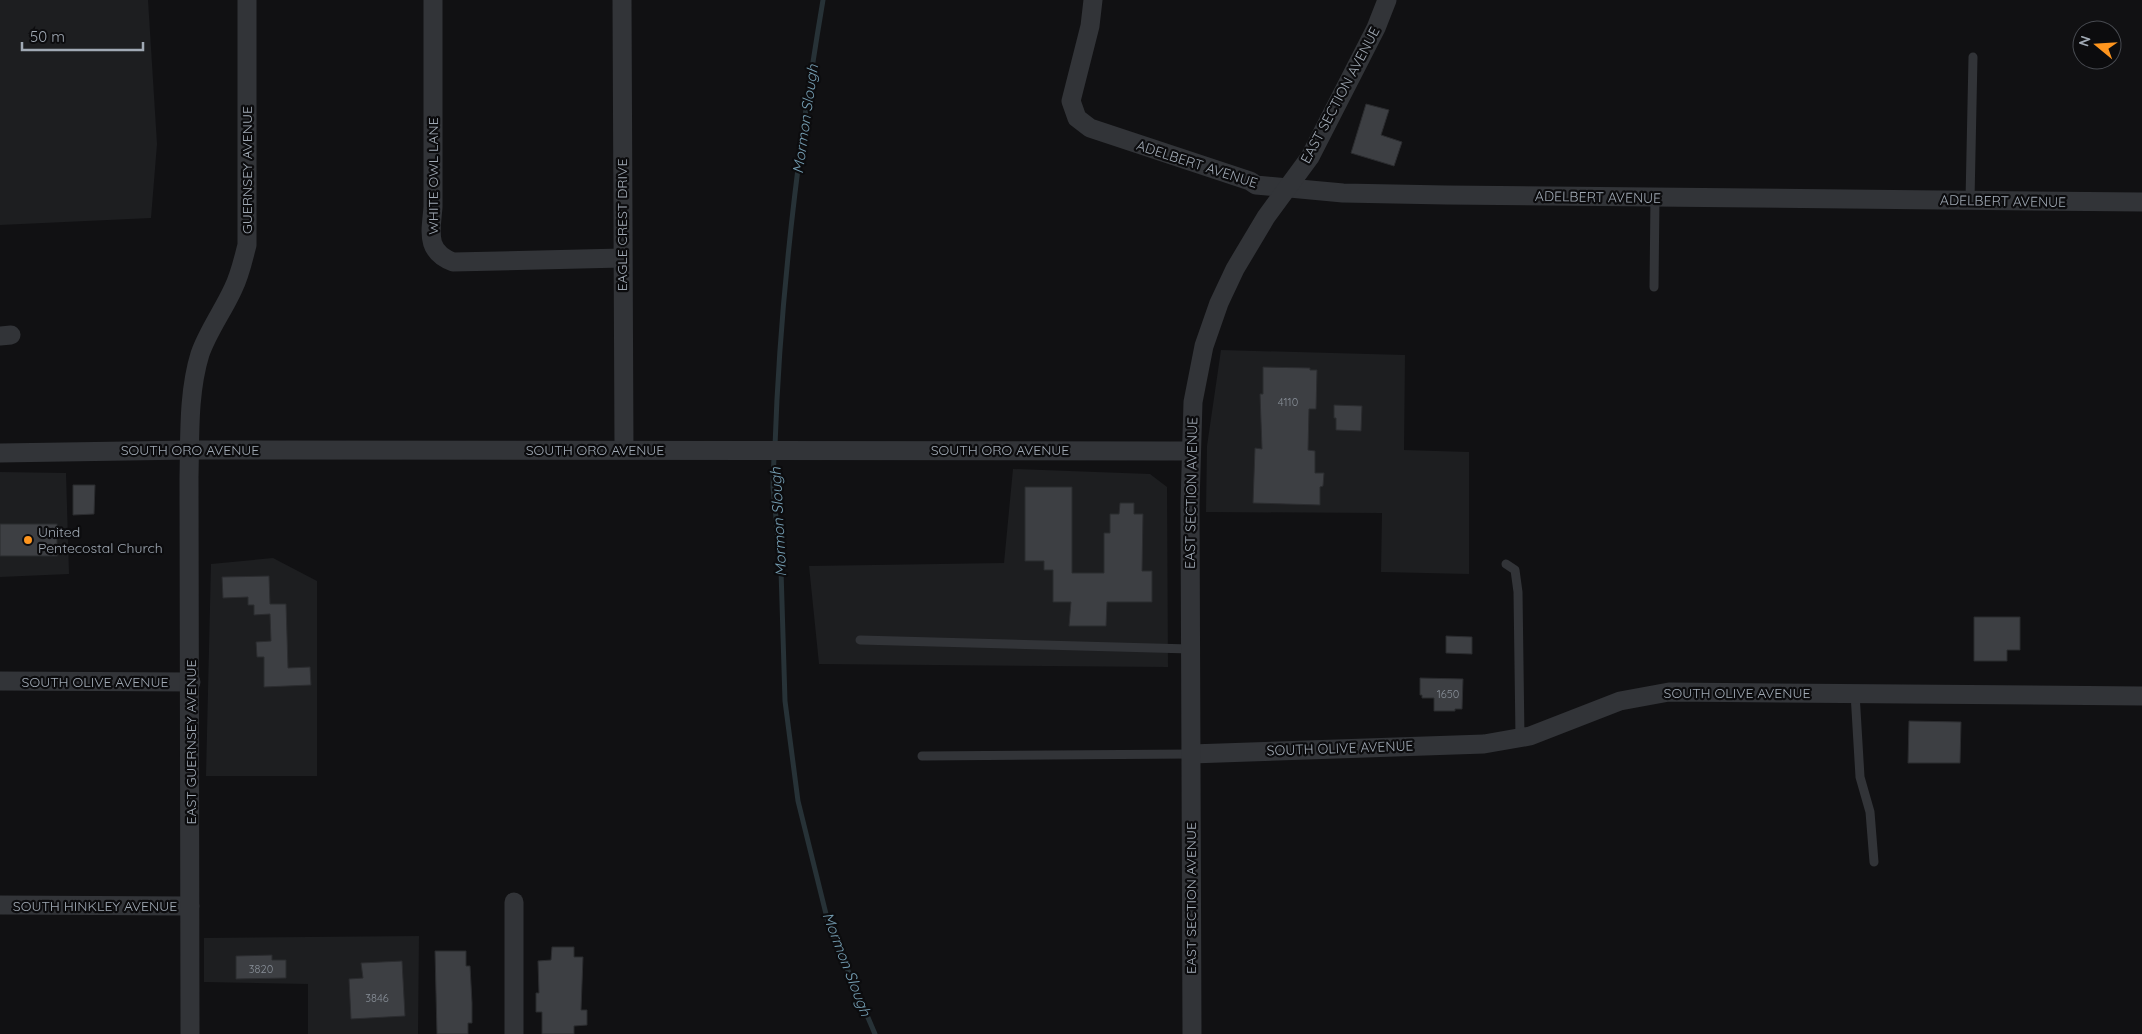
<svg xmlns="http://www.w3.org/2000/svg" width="2142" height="1034" viewBox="0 0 2142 1034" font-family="Quicksand,sans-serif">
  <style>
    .built { fill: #1d1e20 }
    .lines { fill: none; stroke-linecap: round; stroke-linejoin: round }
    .stream { stroke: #273237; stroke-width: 5 }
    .building { fill: #3d3f43; stroke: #2b2c2f }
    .lane { stroke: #323438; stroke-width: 9 }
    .street { stroke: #323438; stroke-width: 19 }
    .poi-dot { fill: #fe951e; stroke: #0c0c0e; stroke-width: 2 }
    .labels { text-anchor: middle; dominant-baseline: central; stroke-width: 4.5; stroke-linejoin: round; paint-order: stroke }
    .number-label { font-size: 11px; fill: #888f98 }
    .street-label { font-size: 14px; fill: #a1aab5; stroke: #0c0c0e }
    .poi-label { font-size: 14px; fill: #a1aab5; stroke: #0c0c0e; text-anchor: start }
    .water-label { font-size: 15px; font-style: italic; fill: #759eb3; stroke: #0c0c0e }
  </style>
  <rect width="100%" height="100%" fill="#111113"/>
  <g class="built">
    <path d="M0 0H148L157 144 151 218 0 225Z"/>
    <path d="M1221 350 1405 355 1404 450 1469 452V574L1381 572 1382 513 1206 512 1207 446Z"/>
    <path d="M1013 469 1150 474 1167 487 1168 667 819 664 809 566 1004 563Z"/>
    <path d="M0 472 66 473 69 574 0 577Z"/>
    <path d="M273 558 317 581V776H206L211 564Z"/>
    <path d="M419 936 418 1034H308V984L204 982V938Z"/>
  </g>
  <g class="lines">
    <g class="stream">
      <path d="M775 446C780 296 798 148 823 0"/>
      <path d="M774 455 773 487 781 570 785 701 798 801 829 926 875 1034"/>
    </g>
  </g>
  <g class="building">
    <path d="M1366 104 1389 110 1381 135 1402 142 1394 166 1351 153Z"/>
    <path d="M1263 367 1310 368V370H1317L1316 409H1309L1308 450 1315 451V473H1324L1323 486 1320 487V505L1253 503 1255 448 1262 449 1260 394H1263Z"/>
    <path d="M1334 405 1362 406 1361 431 1336 430V418H1334Z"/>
    <path d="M73 485H95L94 514 73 515Z"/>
    <path d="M1025 487H1072V573H1104V533H1110V514H1119L1120 503H1134V514H1143L1142 571H1152V602H1107L1106 626H1069L1071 602H1053V570H1044V561H1025Z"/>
    <rect x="0" y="524" width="57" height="32"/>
    <path d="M269 576 270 604H286L288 668 310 667 311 685 264 687V657H257L256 642 271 641 270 614 254 615V605H248V597L223 598 222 577Z"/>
    <path d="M1974 617H2020V650H2007V661H1974Z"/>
    <path d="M1446 636 1472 637V654L1446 653Z"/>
    <path d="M1420 678 1463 679 1462 709H1455V711H1434V698H1422V695H1420Z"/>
    <path d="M1909 721 1961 722 1960 763H1908Z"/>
    <path d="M552 947H574V957H583L581 1010H587V1025L574 1026V1034H542V1012H536V993H539L538 961 551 960Z"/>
    <path d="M435 951H466V966H470L472 1003V1023H468V1034H437Z"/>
    <path d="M272 955V960H286V978L236 979V956Z"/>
    <path d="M402 961 405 1016 351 1019 349 979 363 978 361 963Z"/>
  </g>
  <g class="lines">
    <g class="lane">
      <path d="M1970 200 1973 57"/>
      <path d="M1654 287 1655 197"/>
      <path d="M1506 564 1515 570 1518 592 1520 738"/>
      <path d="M860 640 1190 649"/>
      <path d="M1855 693 1860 777 1870 812 1874 862"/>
      <path d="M922 756 1191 754"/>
    </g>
    <g class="street">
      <path d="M433 0V207C431 232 425 251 453 262L622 258"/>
      <path d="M622 0 624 450"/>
      <path d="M1093 0 1090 26 1071 101 1077 118 1090 128 1250 181 1256 185 1343 193 1446 195 2142 202"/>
      <path d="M0 336 11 335"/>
      <path d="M0 453 190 450 1190 451"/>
      <path d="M0 681 191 682"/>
      <path d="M1191 754 1484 744 1530 736 1620 701 1669 692 2142 696"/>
      <path d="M514 902V1034"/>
      <path d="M0 905 190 906"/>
      <path d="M190 1034 189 477C190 437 188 393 200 354 208 331 223 311 233 289 240 275 243 260 247 245V0"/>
      <path d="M1192 1034 1190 504 1193 402 1204 346 1219 303 1235 269 1266 217 1310 157 1376 28 1387 0"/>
    </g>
  </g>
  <circle class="poi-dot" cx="28" cy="540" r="5"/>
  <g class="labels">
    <g class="number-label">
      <text x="1288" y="402">4110</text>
      <text x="1448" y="694">1650</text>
      <text x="261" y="969">3820</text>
      <text x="377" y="998">3846</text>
    </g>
    <g class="street-label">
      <text transform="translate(1340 95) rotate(-62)">EAST SECTION AVENUE</text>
      <text transform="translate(1197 164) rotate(18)">ADELBERT AVENUE</text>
      <text transform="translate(247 170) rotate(-90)">GUERNSEY AVENUE</text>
      <text transform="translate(433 176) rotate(-90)">WHITE OWL LANE</text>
      <text transform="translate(1598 197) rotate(1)">ADELBERT AVENUE</text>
      <text transform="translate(2003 201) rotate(1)">ADELBERT AVENUE</text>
      <text transform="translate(622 225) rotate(-90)">EAGLE CREST DRIVE</text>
      <text x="190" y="450">SOUTH ORO AVENUE</text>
      <text x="595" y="450">SOUTH ORO AVENUE</text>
      <text x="1000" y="450">SOUTH ORO AVENUE</text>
      <text transform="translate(1191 493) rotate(-89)">EAST SECTION AVENUE</text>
      <text x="95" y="682">SOUTH OLIVE AVENUE</text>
      <text x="1737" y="693">SOUTH OLIVE AVENUE</text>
      <text transform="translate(191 742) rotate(-90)">EAST GUERNSEY AVENUE</text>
      <text transform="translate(1340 748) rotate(-2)">SOUTH OLIVE AVENUE</text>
      <text transform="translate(1191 898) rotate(-90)">EAST SECTION AVENUE</text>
      <text x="95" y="906">SOUTH HINKLEY AVENUE</text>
    </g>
    <g class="poi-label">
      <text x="38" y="532">United<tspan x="38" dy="16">Pentecostal Church</tspan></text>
    </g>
    <g class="water-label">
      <text transform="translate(805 119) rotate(-82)">Mormon Slough</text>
      <text transform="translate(778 522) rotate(-93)">Mormon Slough</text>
      <text transform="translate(847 964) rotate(69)">Mormon Slough</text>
    </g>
  </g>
  <g transform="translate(2097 45) rotate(288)"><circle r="24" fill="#0c0c0e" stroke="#484b51"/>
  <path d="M0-4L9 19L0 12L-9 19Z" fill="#fe951e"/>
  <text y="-8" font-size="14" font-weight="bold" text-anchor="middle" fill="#a1aab5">N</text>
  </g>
  <path d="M22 42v8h121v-8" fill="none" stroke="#a1aab5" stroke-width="2.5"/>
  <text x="30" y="42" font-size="15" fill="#a1aab5" stroke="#0c0c0e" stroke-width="4" paint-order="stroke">50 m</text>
</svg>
